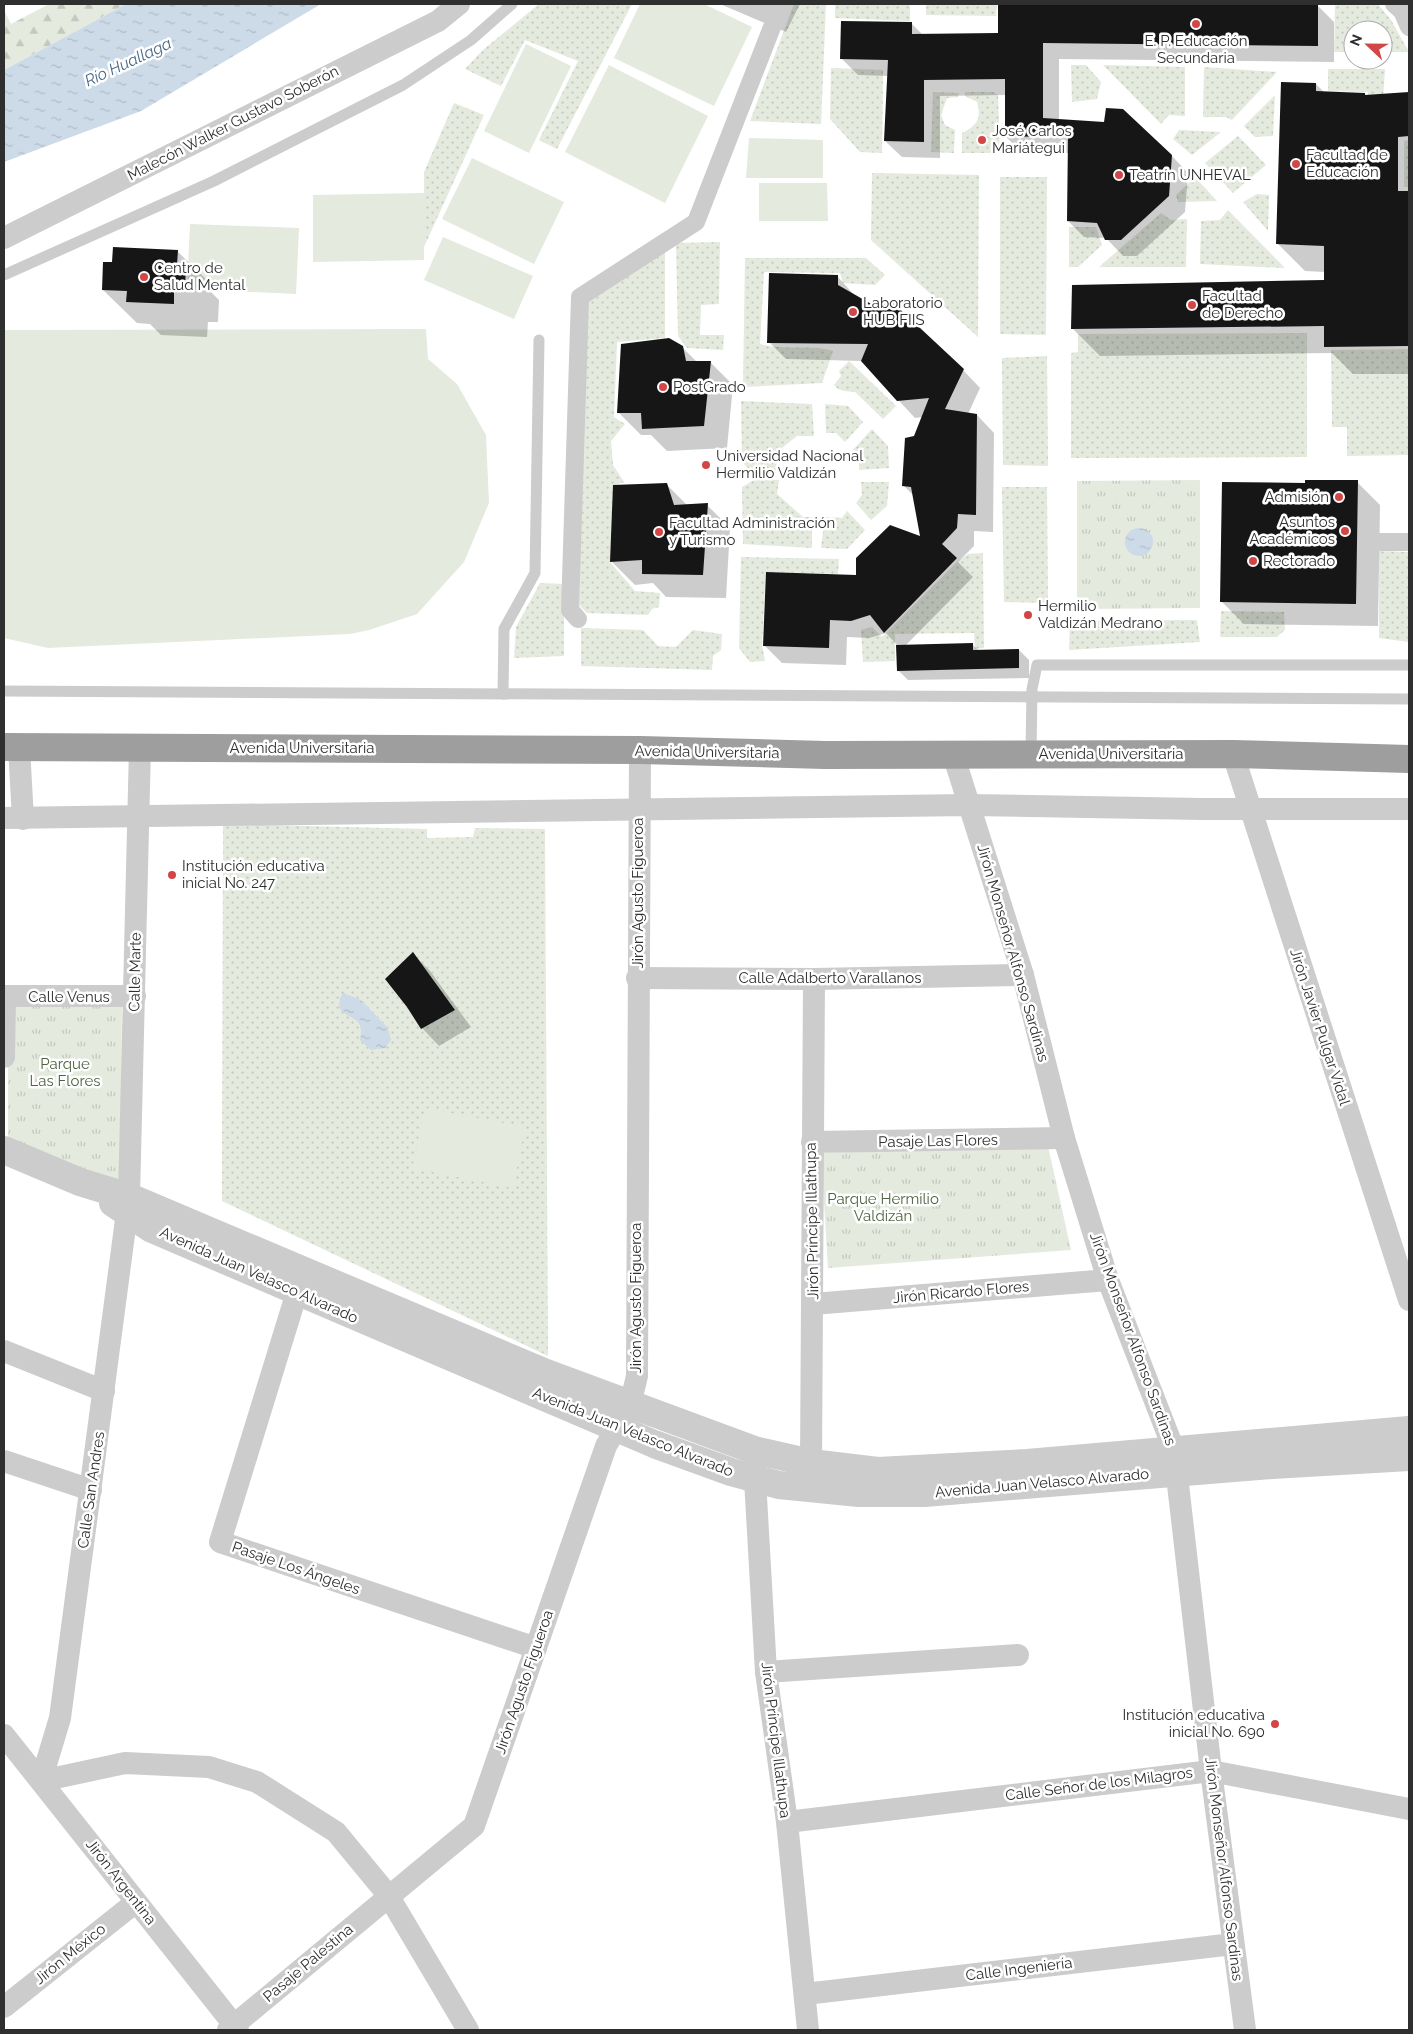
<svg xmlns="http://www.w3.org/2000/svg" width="1413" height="2034" viewBox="0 0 1413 2034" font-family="Raleway,sans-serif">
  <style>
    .grass { fill: url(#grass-dots) }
    .forest { fill: url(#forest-firs) }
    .park { fill: url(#park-tufts) }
    .pitch { fill: #e4eade }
    .water { fill: url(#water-ripples) }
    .shadow { fill: #0003 }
    .building { fill: #161616 }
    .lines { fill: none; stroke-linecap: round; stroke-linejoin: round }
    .service { stroke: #ccc; stroke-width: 11 }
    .pedestrian { stroke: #ccc; stroke-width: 18 }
    .minor { stroke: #ccc; stroke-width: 22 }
    .tertiary { stroke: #ccc; stroke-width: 28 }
    .trunk { stroke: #9e9e9e; stroke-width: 28 }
    .poi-dot { fill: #d14646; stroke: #fff; stroke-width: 2 }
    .labels { text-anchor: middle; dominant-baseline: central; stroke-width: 5; stroke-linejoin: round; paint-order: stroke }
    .poi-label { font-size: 15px; fill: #2f2f2f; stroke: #fff; text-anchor: start }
    .street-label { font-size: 15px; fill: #2f2f2f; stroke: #fff }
    .park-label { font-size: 15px; fill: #4f6541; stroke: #fff }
    .water-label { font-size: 16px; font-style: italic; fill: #466987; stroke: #fff }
  </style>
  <defs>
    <pattern id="grass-dots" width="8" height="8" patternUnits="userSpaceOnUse" patternTransform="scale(1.25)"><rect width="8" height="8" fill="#e4eade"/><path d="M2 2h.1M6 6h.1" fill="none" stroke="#c4c9bf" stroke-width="1.8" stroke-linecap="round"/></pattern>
    <pattern id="forest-firs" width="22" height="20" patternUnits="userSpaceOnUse" patternTransform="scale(1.25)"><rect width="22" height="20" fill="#e4eade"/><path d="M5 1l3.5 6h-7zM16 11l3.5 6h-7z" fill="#c4c9bf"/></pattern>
    <pattern id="park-tufts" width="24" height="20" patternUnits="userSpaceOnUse" patternTransform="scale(1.25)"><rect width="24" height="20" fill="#e4eade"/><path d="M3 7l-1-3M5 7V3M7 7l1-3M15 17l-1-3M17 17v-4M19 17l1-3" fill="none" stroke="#c4c9bf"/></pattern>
    <pattern id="water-ripples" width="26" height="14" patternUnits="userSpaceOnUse" patternTransform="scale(1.25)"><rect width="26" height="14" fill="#cddbe8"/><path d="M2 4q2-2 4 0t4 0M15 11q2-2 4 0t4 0" fill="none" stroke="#b0bcc7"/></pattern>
  </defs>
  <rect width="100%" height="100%" fill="#fff"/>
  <g class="grass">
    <path d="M539 4H632L557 149 539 140 578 61 525 40 501 86 465 69 483 50Z"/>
    <path d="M794 4H826L821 124 750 121Z"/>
    <path d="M835 4H910V21L835 18Z"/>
    <path d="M926 4H997L996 16 926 15Z"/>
    <path d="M1335 4H1378L1391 20 1409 52H1383V30H1353V52H1334Z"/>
    <path d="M1071 65H1086L1101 82 1097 99 1072 102Z"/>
    <path d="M1103 65 1185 67V116L1169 115 1161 124Z"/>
    <path d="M1204 67 1277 72 1232 120 1226 117H1203Z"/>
    <path d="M831 68 883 70 882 153 860 152 830 119Z"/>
    <path d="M1328 69H1385L1383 100 1368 105V92L1328 91Z"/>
    <path d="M933 92 959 93 958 97 947 98 941 115 945 125 955 130 954 153 931 152Z"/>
    <path d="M965 92H993L998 95 1000 153H962V133C977 126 982 118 977 102L965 96Z"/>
    <path d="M1275 95 1273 136 1255 137 1244 126Z"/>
    <path d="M454 103 484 115 424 247V172Z"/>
    <path d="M1179 130 1221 132 1192 155 1173 139Z"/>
    <path d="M1238 136 1266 165 1233 193 1205 163Z"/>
    <path d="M1409 140V187H1404V141Z"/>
    <path d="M872 173 979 175 978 337 871 240Z"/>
    <path d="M1000 177H1047L1046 335 1000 334Z"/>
    <path d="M1195 177 1217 201 1178 202 1176 195Z"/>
    <path d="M1257 194 1269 195 1268 231 1243 202Z"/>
    <path d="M1228 210 1285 268 1200 264 1201 221 1220 220Z"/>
    <path d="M1161 213 1171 220 1187 219 1186 267H1099Z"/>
    <path d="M1069 227H1096L1102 245 1078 267H1069Z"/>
    <path d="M720 242 719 304 701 305 700 335H724L723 350 687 348 678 336 676 243Z"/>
    <path d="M665 248V338L617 342 614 417 625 424 611 441 613 465 624 482 613 486 610 562 635 591 660 593 659 607 652 609 648 615 587 613 579 605 585 300Z"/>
    <path d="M745 258H866L885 275 875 285 843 283 840 273 764 272 760 344C784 351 810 344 833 351L822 383 743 387Z"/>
    <path d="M1307 333V457L1071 458V353L1078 352V334Z"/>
    <path d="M1409 349V455L1347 456V427H1332L1331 350Z"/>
    <path d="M1047 356 1048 466 1003 465 1002 358Z"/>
    <path d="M849 361 896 406 883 419 855 392C847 391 839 392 834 385L841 376 839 371Z"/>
    <path d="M741 401 812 404 814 436H797L777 452 776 471 750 470 742 462Z"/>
    <path d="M825 404 848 406 863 422 845 442 836 433H826Z"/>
    <path d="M872 429 888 446 889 468 859 470V459L852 451Z"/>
    <path d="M754 480H779L777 494 803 517H812V548L743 544 742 487Z"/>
    <path d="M861 482H889L887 506 871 520 856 503 862 495Z"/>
    <path d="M1002 487H1047L1048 603 1004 602Z"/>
    <path d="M847 511 865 530 847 549 821 548 825 517 842 518Z"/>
    <path d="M1379 551 1409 552V642L1379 638Z"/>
    <path d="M983 553 984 648 975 649 974 633 895 634V661L863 662 861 630 872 627 882 637 958 561 968 554Z"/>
    <path d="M741 557 839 559 838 574 766 572 762 645 765 661 750 662 739 648Z"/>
    <path d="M540 583 564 584V656L514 658 516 627Z"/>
    <path d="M1221 611 1284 612 1285 630 1277 637H1220Z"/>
    <path d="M1197 620 1200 642 1069 650 1070 621Z"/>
    <path d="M581 628 643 630 658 646 676 647 693 630 722 634 721 650 713 656 712 670 581 666Z"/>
    <path d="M223 824 427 829V838L473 837 475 828 545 829 548 1356 222 1201Z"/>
  </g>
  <path class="forest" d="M49 4H126L4 70V10L11 24Z"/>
  <g class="park">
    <path d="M1200 480V608L1077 609V481Z"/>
    <path d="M122 1001 120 1196 8 1141V1005Z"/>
    <path d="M1048 1146 1071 1250 828 1268 821 1153Z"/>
  </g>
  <g class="pitch">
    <path d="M640 4H704L752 27 714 106 614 58Z"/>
    <path d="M526 44 571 66 529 153 484 131Z"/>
    <path d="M609 65 708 116 665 203 565 152Z"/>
    <path d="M749 138 823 140V178H746Z"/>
    <path d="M472 158 564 202 534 264 442 219Z"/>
    <path d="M759 183H827L828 221H759Z"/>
    <path d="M424 193V260L313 262V195Z"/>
    <path d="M190 224 299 228 296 294 187 289Z"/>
    <path d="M443 237 533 276 514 319 424 280Z"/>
    <path d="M426 329 428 359 457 384 486 435 489 503 464 562 417 614 369 630 350 634 48 648 4 638V330Z"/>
    <path d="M425 1108 525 1127 513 1188 412 1168Z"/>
  </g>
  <g class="water">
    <path d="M126 4H321L141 111 4 162V70Z"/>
    <circle cx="1139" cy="542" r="14"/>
    <path d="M343 993 361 1000 388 1028 391 1040 385 1048 371 1050 360 1040C365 1016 350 1021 339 1008L340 998Z"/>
  </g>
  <g class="shadow">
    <path d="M720 4H800L786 32Z"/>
    <path d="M999 4 1318 6 1334 22V62L1059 59V120L1172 156 1188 173 1185 212 1137 256H1123L1106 238 1084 237 1068 221 1069 153H1023L1006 137V95L940 96V158L902 157 885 141 889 76 858 75 841 58 911 23 923 35 1000 34Z"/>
    <path d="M1316 84 1325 93 1365 94 1367 96 1409 94V374H1353L1332 353 1100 356 1073 329 1325 281V272L1305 271 1278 244Z"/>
    <path d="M177 251 211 284 210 291 219 300 218 322H208L207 337 161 335 150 324 137 323 103 290 113 264Z"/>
    <path d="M838 277 855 296 963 370 980 388 968 414 977 415 994 433 993 532 974 531V546L958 562 973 577 905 646 972 644 979 651 1019 650 1029 660V678L908 680 898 670 897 645 886 633 869 638 847 637 846 665 782 663 764 645 857 576 922 538 914 496 903 485 915 437 923 417 915 418 862 361 786 359 769 342Z"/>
    <path d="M682 347 697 362H710L733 385 727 448 667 451 651 435H641L618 412Z"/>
    <path d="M1357 482 1380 505 1378 626 1244 624 1221 601Z"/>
    <path d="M667 485 687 505H707L730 528 726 598 666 597 653 583 635 585 612 562Z"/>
    <path d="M413 954 430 971 471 1027 439 1046 422 1028Z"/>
  </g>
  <g class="building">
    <path d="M998 4 1318 5V46L1043 43V118L1104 122 1106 108 1123 109 1172 155 1169 196 1121 240H1105L1097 223 1067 221 1068 136 1005 137V79L924 80V142L884 141 888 60 840 59 841 21 912 22V34L998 33Z"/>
    <path d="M1281 82 1316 83V91L1365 93V95L1409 92V136L1398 137V191H1409L1408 346 1324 347V326L1071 329 1072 285 1324 280V246L1276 244Z"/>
    <path d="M113 247 178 250 177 265H186L185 289H174V304L126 302 127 291 102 290 103 262H112Z"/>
    <path d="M769 273 838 275V285L880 309 889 299 964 369 945 409 977 414 976 515 958 514 957 528 942 544 957 558 884 633 870 615 851 621 830 620 829 648 763 646 766 572 856 575V558L890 525 920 536 911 487 902 486 905 438 914 436 929 398 897 401 861 361 868 344 767 343Z"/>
    <path d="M669 338 683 346 686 361H711L704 426 642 429 641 413H617L621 344Z"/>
    <path d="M1305 480H1358L1356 604 1220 602 1222 482 1305 483Z"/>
    <path d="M667 483 674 505 708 503 703 575 642 574V560L610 562 613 485Z"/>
    <path d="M973 643V650L1019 649V668L897 671 896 645Z"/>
    <path d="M413 952 455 1010 421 1029 407 1007 385 979Z"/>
  </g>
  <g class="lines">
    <g class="service">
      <path d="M4 275 214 181 403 85 471 40 512 4"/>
      <path d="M4 691 1409 699"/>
      <path d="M503 694 504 629 535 573 539 340"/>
      <path d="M1031 754 1032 689 1037 665H1409"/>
    </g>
    <g class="pedestrian">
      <path d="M1394 4 1402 11 1409 27"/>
      <path d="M1371 542H1409"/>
      <path d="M578 619 570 610 580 297 696 222 781 4"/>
    </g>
    <g class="minor">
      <path d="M4 238 438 21 459 4"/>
      <path d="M19 747 23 819"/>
      <path d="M140 747 129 1197 60 1718 41 1781 125 1763 209 1767 257 1782 336 1832 388 1895 468 2030"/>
      <path d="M953 754 1023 975 1064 1138 1108 1280 1174 1450 1211 1771 1245 2030"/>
      <path d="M1233 754 1409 1300"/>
      <path d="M4 818 969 805 1201 809H1409"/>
      <path d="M637 978 814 979 1023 975"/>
      <path d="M4 996H135"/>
      <path d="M4 1057 5 996"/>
      <path d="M812 1142 1064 1138"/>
      <path d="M297 1292 220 1542 536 1648"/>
      <path d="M813 1304 1108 1280"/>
      <path d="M4 1351 104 1391"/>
      <path d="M4 1461 91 1490"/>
      <path d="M754 1462 766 1672 787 1822 808 2030"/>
      <path d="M811 1463 814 979"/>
      <path d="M766 1672 1018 1655"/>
      <path d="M4 1735 238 2030"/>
      <path d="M787 1822 1211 1771 1409 1809"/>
      <path d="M805 1994 1233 1944"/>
      <path d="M4 2007 136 1902"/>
      <path d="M228 2030 474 1826 606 1446 630 1405 637 1376 640 750"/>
    </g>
    <g class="tertiary">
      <path d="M4 1150 80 1182 129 1197 546 1373 754 1450 811 1463 878 1471 1027 1463 1409 1430"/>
      <path d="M113 1203 152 1229 654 1444 731 1472 779 1485 859 1493H924L1272 1465 1409 1457"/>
    </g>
    <path class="trunk" d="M4 747 640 750 825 755 1233 754 1409 759"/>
  </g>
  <g class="poi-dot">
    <circle cx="1196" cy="24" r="5"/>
    <circle cx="982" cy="140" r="5"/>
    <circle cx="1296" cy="164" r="5"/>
    <circle cx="1119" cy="175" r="5"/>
    <circle cx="144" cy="277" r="5"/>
    <circle cx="1192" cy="305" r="5"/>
    <circle cx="853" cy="312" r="5"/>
    <circle cx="663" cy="387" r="5"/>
    <circle cx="706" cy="465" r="5"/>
    <circle cx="1339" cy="497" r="5"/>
    <circle cx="1345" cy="531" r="5"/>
    <circle cx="659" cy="532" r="5"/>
    <circle cx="1253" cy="561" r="5"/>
    <circle cx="1028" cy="615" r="5"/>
    <circle cx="172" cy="875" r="5"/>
    <circle cx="1275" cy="1724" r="5"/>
  </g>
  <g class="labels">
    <g class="poi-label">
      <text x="1196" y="41" text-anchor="middle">E. P. Educación<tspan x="1196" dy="17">Secundaria</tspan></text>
      <text x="992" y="131">José Carlos<tspan x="992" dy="17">Mariátegui</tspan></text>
      <text x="1306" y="155">Facultad de<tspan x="1306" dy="17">Educación</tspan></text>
      <text x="1129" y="175">Teatrín UNHEVAL</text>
      <text x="154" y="268">Centro de<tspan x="154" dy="17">Salud Mental</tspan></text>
      <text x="1202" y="296">Facultad<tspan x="1202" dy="17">de Derecho</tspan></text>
      <text x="863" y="303">Laboratorio<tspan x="863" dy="17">HUB FIIS</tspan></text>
      <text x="673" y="387">PostGrado</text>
      <text x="716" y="456">Universidad Nacional<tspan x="716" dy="17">Hermilio Valdizán</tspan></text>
      <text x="1329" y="497" text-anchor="end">Admisión</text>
      <text x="1335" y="522" text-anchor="end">Asuntos<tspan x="1335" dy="17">Académicos</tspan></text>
      <text x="669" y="523">Facultad Administración<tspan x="669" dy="17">y Turismo</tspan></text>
      <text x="1263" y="561">Rectorado</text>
      <text x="1038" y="606">Hermilio<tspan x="1038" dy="17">Valdizán Medrano</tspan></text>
      <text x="182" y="866">Institución educativa<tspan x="182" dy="17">inicial No. 247</tspan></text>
      <text x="1265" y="1715" text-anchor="end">Institución educativa<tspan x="1265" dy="17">inicial No. 690</tspan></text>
    </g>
    <g class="street-label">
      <text transform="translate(233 123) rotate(-27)">Malecón Walker Gustavo Soberón</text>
      <text x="302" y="748">Avenida Universitaria</text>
      <text transform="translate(707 752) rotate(1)">Avenida Universitaria</text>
      <text x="1111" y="754">Avenida Universitaria</text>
      <text transform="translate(638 893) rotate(-90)">Jirón Agusto Figueroa</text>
      <text transform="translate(1013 953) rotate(74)">Jirón Monseñor Alfonso Sardinas</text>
      <text transform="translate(135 972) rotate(-89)">Calle Marte</text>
      <text x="830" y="978">Calle Adalberto Varallanos</text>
      <text x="69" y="997">Calle Venus</text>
      <text transform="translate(1320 1027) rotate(72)">Jirón Javier Pulgar Vidal</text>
      <text transform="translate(938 1141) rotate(-1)">Pasaje Las Flores</text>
      <text transform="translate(812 1221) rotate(-91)">Jirón Príncipe Illathupa</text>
      <text transform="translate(259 1275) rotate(24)">Avenida Juan Velasco Alvarado</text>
      <text transform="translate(961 1292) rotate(-5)">Jirón Ricardo Flores</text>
      <text transform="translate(636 1298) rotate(-90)">Jirón Agusto Figueroa</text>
      <text transform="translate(1133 1339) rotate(70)">Jirón Monseñor Alfonso Sardinas</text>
      <text transform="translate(633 1432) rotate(22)">Avenida Juan Velasco Alvarado</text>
      <text transform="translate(1042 1483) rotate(-5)">Avenida Juan Velasco Alvarado</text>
      <text transform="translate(91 1490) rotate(-82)">Calle San Andres</text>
      <text transform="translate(296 1568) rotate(19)">Pasaje Los Ángeles</text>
      <text transform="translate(524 1682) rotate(-71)">Jirón Agusto Figueroa</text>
      <text transform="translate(776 1740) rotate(83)">Jirón Príncipe Illathupa</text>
      <text transform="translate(1099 1784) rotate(-7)">Calle Señor de los Milagros</text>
      <text transform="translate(1224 1869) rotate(83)">Jirón Monseñor Alfonso Sardinas</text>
      <text transform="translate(121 1882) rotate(52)">Jirón Argentina</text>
      <text transform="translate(70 1954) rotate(-39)">Jirón México</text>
      <text transform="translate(308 1963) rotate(-40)">Pasaje Palestina</text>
      <text transform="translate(1019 1969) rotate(-7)">Calle Ingeniería</text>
    </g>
    <g class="park-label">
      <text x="65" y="1064">Parque<tspan x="65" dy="17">Las Flores</tspan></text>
      <text x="883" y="1199">Parque Hermilio<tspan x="883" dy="17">Valdizán</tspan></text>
    </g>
    <g class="water-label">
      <text transform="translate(128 62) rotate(-25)">Río Huallaga</text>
    </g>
  </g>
  <rect width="1413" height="2034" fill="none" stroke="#2f2f2f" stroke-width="10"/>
  <g transform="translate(1368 45) rotate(292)"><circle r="24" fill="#ffffff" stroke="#acacac"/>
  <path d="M0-4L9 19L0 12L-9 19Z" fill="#d14646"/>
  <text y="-8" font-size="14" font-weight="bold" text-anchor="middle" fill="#2f2f2f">N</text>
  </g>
</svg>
